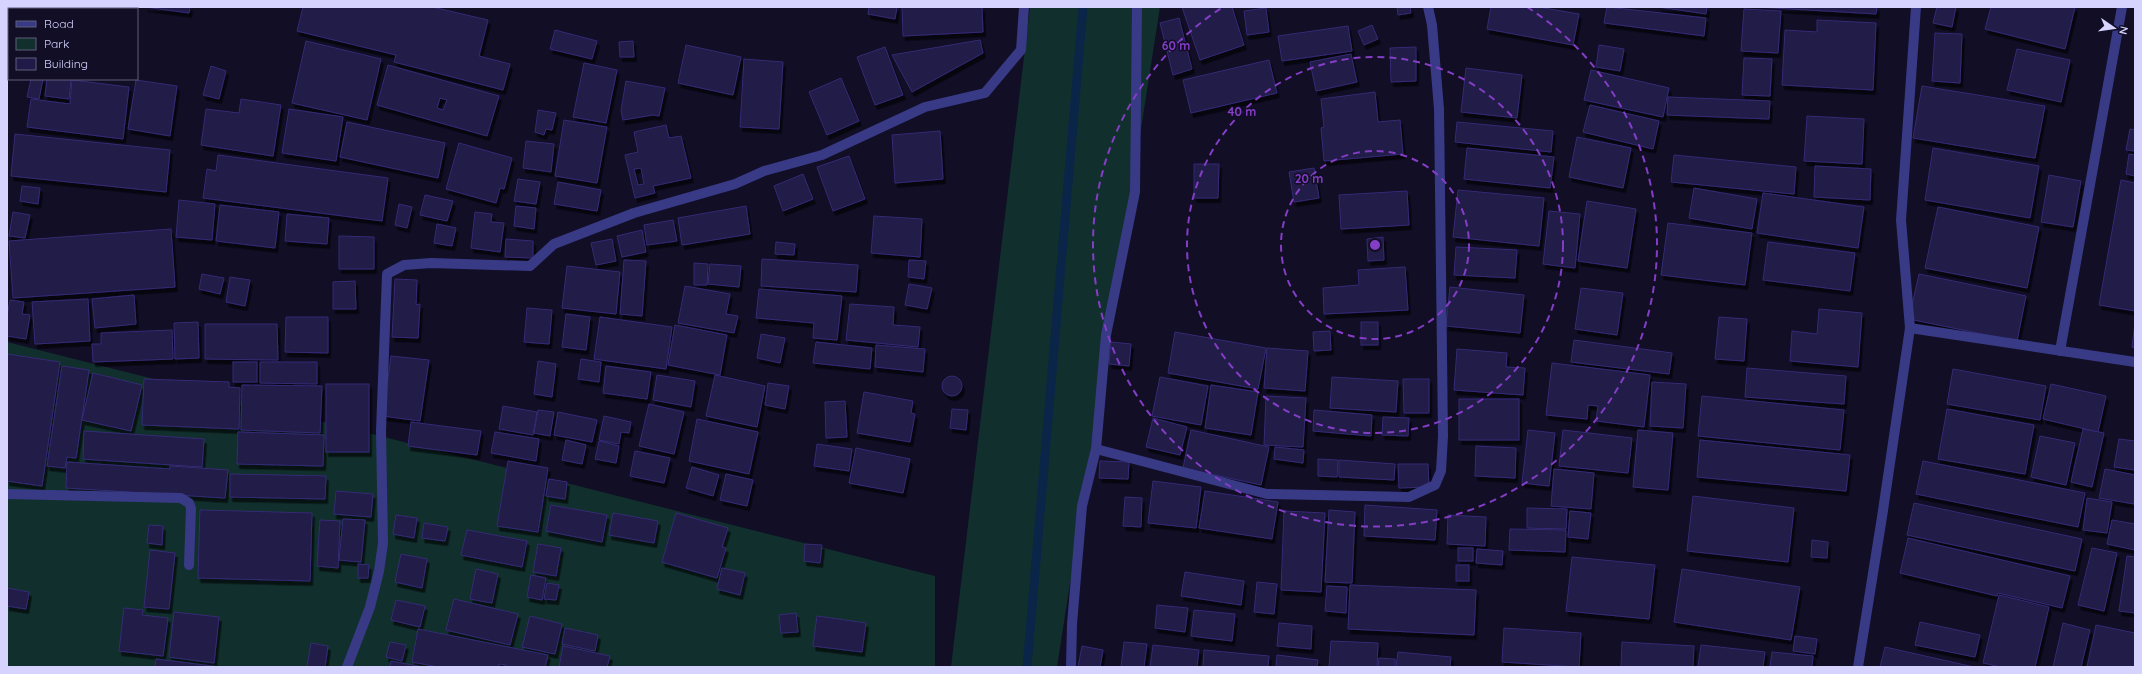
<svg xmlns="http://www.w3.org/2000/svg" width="2142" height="674" viewBox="0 0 2142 674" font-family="Quicksand,sans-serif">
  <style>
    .green { fill: #11302d }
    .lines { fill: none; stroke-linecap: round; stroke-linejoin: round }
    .stream { stroke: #0b2549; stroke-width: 9 }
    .building { fill: #201a48; stroke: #352b74; fill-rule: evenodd; filter: url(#shadow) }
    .lane { stroke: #383a86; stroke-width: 10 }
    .street { stroke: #383a86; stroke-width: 10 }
    .ring { fill: none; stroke: #843dc5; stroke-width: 2; stroke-dasharray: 7 5 }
    .centre { fill: #843dc5; stroke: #110e26; stroke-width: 2 }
    .ring-label { font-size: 12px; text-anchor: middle; font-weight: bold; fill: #843dc5; stroke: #110e26; stroke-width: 3; stroke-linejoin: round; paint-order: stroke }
  </style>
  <defs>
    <filter id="shadow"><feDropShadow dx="2.5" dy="4.5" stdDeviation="0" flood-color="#0009"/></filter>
  </defs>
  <rect width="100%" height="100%" fill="#110e26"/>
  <g class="green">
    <path d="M1030 7H1160L1057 667H951Z"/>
    <path d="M7 342 935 576V667H7Z"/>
  </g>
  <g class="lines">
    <path class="stream" d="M1027 667 1083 7"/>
  </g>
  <g class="building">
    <path d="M145 7H190L189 13Z"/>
    <path d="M303 7H432L488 20 479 56 510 64 503 90 394 62 396 55 297 31Z"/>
    <path d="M869 7H897L895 19 868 14Z"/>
    <path d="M902 7H982L983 32 903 36Z"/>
    <path d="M1182 7H1232L1244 45 1200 60Z"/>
    <path d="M1397 7H1410L1411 13 1398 15Z"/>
    <path d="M1491 7H1538L1579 14 1573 45 1487 29Z"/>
    <path d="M1607 7 1706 18 1704 36 1604 23Z"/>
    <path d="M1658 7H1707L1706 14Z"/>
    <path d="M1756 7H1877L1876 14Z"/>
    <path d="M1937 7H1956L1952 27 1933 23Z"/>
    <path d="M1991 7H2075L2065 49 1985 29Z"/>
    <path d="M1266 8 1269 32 1247 35 1244 11Z"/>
    <path d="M1744 9 1781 11 1778 53 1741 51Z"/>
    <path d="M1179 18 1192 69 1173 75 1160 23Z"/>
    <path d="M1817 20 1876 23 1873 90 1782 85 1785 30 1817 32Z"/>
    <path d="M1372 25 1378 39 1364 45 1358 31Z"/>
    <path d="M1348 26 1352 51 1282 61 1278 36Z"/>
    <path d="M555 30 597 41 592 59 550 49Z"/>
    <path d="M1935 33 1962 34 1960 83 1932 81Z"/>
    <path d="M980 40 983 53 912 92 892 55Z"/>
    <path d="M306 41 381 59 367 120 292 103Z"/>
    <path d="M633 41 634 57H620L619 42Z"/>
    <path d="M686 45 741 57 733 95 678 83Z"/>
    <path d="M1599 45 1624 49 1620 71 1596 67Z"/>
    <path d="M885 47 903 95 875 105 857 57Z"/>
    <path d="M1416 47V81L1391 82 1390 48Z"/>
    <path d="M2017 49 2070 60 2061 102 2007 90Z"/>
    <path d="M1351 54 1357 82 1316 91 1310 62Z"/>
    <path d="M1744 58 1772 59 1770 96 1742 95Z"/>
    <path d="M744 59 783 62 779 129 740 127Z"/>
    <path d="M1269 60 1277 93 1191 113 1183 80Z"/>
    <path d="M584 63 617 70 606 123 573 117Z"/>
    <path d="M388 65 499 96 487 136 377 105ZM440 98 447 100 443 110 437 108Z"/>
    <path d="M211 66 226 71 219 99 203 95Z"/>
    <path d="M1466 68 1522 75 1517 118 1461 112Z"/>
    <path d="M1591 70 1669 88 1663 117 1584 100Z"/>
    <path d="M841 78 859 121 827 135 809 92Z"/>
    <path d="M31 79H43L39 99 27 97Z"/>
    <path d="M47 79H71L69 99 45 96Z"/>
    <path d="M72 80 129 87 123 139 27 127 31 99 70 104Z"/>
    <path d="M136 80 177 86 170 136 128 129Z"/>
    <path d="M626 81 665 88 659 116 653 115 623 120 621 110Z"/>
    <path d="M1922 86 2045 106 2035 158 1913 138Z"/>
    <path d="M1375 92 1378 122 1400 120 1403 154 1324 161 1321 128 1324 127 1321 99Z"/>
    <path d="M1668 97 1770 101 1769 119 1667 115Z"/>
    <path d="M241 99 281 105 273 156 201 145 206 109 239 113Z"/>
    <path d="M1590 105 1659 121 1653 149 1583 132Z"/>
    <path d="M289 109 343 117 336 161 282 153Z"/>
    <path d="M538 110 556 113 552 130 546 129 544 135 535 132Z"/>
    <path d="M1807 116 1864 119 1862 164 1804 161Z"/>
    <path d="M564 120 607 127 597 183 555 176Z"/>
    <path d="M347 122 445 143 438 178 340 157Z"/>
    <path d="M1457 122 1553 131 1551 152 1455 142Z"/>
    <path d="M666 125 669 138 681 136 691 178 653 186 655 193 635 198 625 155 638 152 634 132ZM641 168 644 184 638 185 634 169Z"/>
    <path d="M2130 129 2135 130V151L2126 150Z"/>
    <path d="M940 131 943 179 895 183 892 135Z"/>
    <path d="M15 134 170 150 166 192 11 176Z"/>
    <path d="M1577 137 1631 148 1623 188 1569 177Z"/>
    <path d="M526 141 554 144 551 172 523 168Z"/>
    <path d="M459 143 512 158 504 189 500 188 496 203 446 189Z"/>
    <path d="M1467 148 1554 157 1550 188 1464 179Z"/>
    <path d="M1933 148 2039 166 2030 218 1925 200Z"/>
    <path d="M2129 154 2135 155V176L2126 174Z"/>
    <path d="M218 155 388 178 382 221 203 198 207 169 216 171Z"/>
    <path d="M1674 155 1796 167 1794 194 1671 182Z"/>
    <path d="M849 156 865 199 833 211 817 167Z"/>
    <path d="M1194 164H1219L1218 198H1194Z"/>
    <path d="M1815 166 1871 169 1870 200 1814 197Z"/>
    <path d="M1314 168 1319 198 1294 202 1289 172Z"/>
    <path d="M803 174 813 199 783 211 774 186Z"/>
    <path d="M2049 175 2081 181 2073 227 2041 222Z"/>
    <path d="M518 179 540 182 536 204 514 201Z"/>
    <path d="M2121 180 2135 183V311L2099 305Z"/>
    <path d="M558 182 601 190 597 211 554 204Z"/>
    <path d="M22 186 40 188 38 204 20 201Z"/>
    <path d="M1694 188 1757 199 1752 229 1689 218Z"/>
    <path d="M1458 190 1544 198 1539 246 1453 237Z"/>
    <path d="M1407 191 1409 225 1341 229 1339 195Z"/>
    <path d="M1763 193 1864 207 1858 248 1757 233Z"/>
    <path d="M425 195 453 201 447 221 420 215Z"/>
    <path d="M179 200 215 204 212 240 176 237Z"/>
    <path d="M1587 201 1636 209 1627 268 1578 261Z"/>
    <path d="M399 204 412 207 407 228 395 225Z"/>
    <path d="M220 205 279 212 275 248 216 241Z"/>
    <path d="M516 206 536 208 534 229 514 226Z"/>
    <path d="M746 206 750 234 682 245 678 218Z"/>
    <path d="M1938 207 2039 227 2027 288 1925 268Z"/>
    <path d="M1549 211 1580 214 1575 268 1543 264Z"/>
    <path d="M13 212 30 215 25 238 9 236Z"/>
    <path d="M475 212 492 214 491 222 504 223 500 252 471 248Z"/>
    <path d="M287 214 329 218 327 244 285 241Z"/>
    <path d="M874 216 922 219 920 257 871 253Z"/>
    <path d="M673 220 677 241 647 245 644 225Z"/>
    <path d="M1668 223 1752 233 1745 285 1661 275Z"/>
    <path d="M437 224 456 228 452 246 434 243Z"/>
    <path d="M171 229 175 287 13 298 9 241Z"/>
    <path d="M642 230 646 252 622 257 617 236Z"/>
    <path d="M339 236 374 237V269H339Z"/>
    <path d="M1383 237 1384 260 1368 261 1367 239Z"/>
    <path d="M506 239 533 241V258L505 257Z"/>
    <path d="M612 239 616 261 596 265 591 243Z"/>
    <path d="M776 242 795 244 794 255 775 254Z"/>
    <path d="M1768 242 1855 253 1850 291 1763 280Z"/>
    <path d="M1456 247 1517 250 1515 278 1454 275Z"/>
    <path d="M762 259 858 265 856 292 761 286Z"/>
    <path d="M624 260 646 261 642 316 620 314Z"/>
    <path d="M909 260 926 261 924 279 908 277Z"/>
    <path d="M694 263 708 264 707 285H694Z"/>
    <path d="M710 264 741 266 739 287 708 284Z"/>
    <path d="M567 266 620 272 616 314 562 308Z"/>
    <path d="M1405 267 1408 310 1324 314 1323 288 1359 285 1358 270Z"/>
    <path d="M202 274 224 278 220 294 199 289Z"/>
    <path d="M1919 274 2026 296 2017 341 1909 319Z"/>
    <path d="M230 277 250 280 245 306 226 302Z"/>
    <path d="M395 279 417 280 416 305 420 304 418 338 392 337Z"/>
    <path d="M355 281 356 309H333V282Z"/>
    <path d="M909 284 932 288 927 309 905 305Z"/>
    <path d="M685 286 730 294 726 314 738 316 734 333 678 323Z"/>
    <path d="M1450 287 1524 295 1520 333 1446 326Z"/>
    <path d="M1581 288 1623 293 1617 335 1575 329Z"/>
    <path d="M759 289 842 296 837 340 813 338 814 323 756 318Z"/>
    <path d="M134 295 136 324 95 328 92 299Z"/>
    <path d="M88 299 90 341 35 344 32 302Z"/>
    <path d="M10 300 24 302 22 314 30 315 26 339 7 336V316Z"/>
    <path d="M850 304 894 307 893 325 920 327 918 347 846 340Z"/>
    <path d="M527 308 552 310 549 344 524 342Z"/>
    <path d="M1819 309 1862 313 1858 367 1790 361 1792 331 1817 334Z"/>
    <path d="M566 314 590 317 586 350 562 347Z"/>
    <path d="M286 317H328V353L285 352Z"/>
    <path d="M600 317 672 327 666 369 594 359Z"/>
    <path d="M1719 317 1747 319 1744 361 1715 359Z"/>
    <path d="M198 322 199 358 175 359 174 323Z"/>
    <rect x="1361" y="322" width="17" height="23"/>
    <path d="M2135 323V348L2132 347Z"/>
    <path d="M205 324H277L278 360 205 359Z"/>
    <path d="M675 325 727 335 720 375 668 365Z"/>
    <path d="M172 330 173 359 93 362 92 344H101V333Z"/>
    <path d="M1330 331 1331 350 1314 351 1313 332Z"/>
    <path d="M1175 332 1266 348 1258 389 1168 373Z"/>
    <path d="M761 334 785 338 780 363 757 358Z"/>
    <path d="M1574 340 1672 353 1669 374 1571 362Z"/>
    <path d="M816 342 872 348 870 369 813 363Z"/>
    <path d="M1111 342 1131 344 1129 366 1109 364Z"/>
    <path d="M876 345 925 349 923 372 875 367Z"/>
    <path d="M1267 348 1308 351 1305 391 1264 388Z"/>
    <path d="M1457 349 1507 353 1506 367 1525 368 1523 395 1454 390Z"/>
    <path d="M7 354 60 362 42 486 7 481Z"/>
    <path d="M391 356 429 360 420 421 383 416Z"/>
    <path d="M581 359 601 362 599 382 578 379Z"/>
    <path d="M538 361 556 364 552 397 534 394Z"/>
    <rect x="233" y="362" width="24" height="20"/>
    <path d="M260 362H317V384L260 383Z"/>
    <path d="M1552 363 1650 375 1644 427 1596 421 1598 406 1588 405 1587 419 1546 415Z"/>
    <path d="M62 366 89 370 76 458 67 457 65 468 47 466Z"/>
    <path d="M606 366 651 372 647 399 603 393Z"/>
    <path d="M1747 368 1846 376 1844 404 1745 397Z"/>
    <path d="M1953 369 2046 386 2040 420 1947 404Z"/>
    <path d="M93 373 142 385 131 431 82 420Z"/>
    <path d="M657 375 695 381 691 407 653 400Z"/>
    <path d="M715 375 765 386 757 427 706 416Z"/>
    <circle cx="952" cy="386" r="10"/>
    <path d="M1160 377 1208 386 1201 425 1152 416Z"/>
    <path d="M1332 377 1398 381 1396 412 1330 408Z"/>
    <path d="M144 379 229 382V387L240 388 239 429 142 425Z"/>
    <path d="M1403 379H1429V413H1404Z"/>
    <path d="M1652 382 1686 384 1683 428 1650 426Z"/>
    <path d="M768 383 789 386 785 409 765 405Z"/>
    <rect x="326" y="384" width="43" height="68"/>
    <path d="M2051 384 2106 396 2098 432 2043 419Z"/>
    <path d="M242 385 322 386 320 433 241 430Z"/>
    <path d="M1211 385 1258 392 1251 435 1205 428Z"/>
    <path d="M864 392 913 401 911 413 915 414 910 442 857 433Z"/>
    <path d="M1266 396 1306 398 1303 447 1264 445Z"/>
    <path d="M1702 396 1844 410 1840 450 1698 436Z"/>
    <rect x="1459" y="399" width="60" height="41"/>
    <path d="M845 401 847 437 826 438 825 402Z"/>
    <path d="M649 404 684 412 674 454 639 446Z"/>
    <path d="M503 406 537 412 533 435 499 429Z"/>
    <path d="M952 409 968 410 966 430 950 428Z"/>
    <path d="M1947 409 2034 425 2025 474 1938 459Z"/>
    <path d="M538 410 554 412 550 436 534 433Z"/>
    <path d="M1314 410 1372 415 1371 436 1313 431Z"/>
    <path d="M558 412 597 420 592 442 554 435Z"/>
    <path d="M604 416 631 422 629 433 621 432 619 444 599 440Z"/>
    <path d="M1383 417 1409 418 1408 436 1382 435Z"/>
    <path d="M1153 418 1187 427 1180 455 1146 447Z"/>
    <path d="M697 419 758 432 749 474 689 461Z"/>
    <path d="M411 422 481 431 477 455 408 446Z"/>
    <path d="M2083 429 2104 433 2092 487 2071 482Z"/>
    <path d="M1191 430 1269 447 1261 485 1183 468Z"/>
    <path d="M1528 430 1555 433 1549 486 1522 483Z"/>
    <path d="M1563 430 1632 438 1628 473 1559 466Z"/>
    <path d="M1638 430 1673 433 1668 490 1633 487Z"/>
    <path d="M84 431 204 439 202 467 83 459Z"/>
    <path d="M238 432 324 435 323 466 237 464Z"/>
    <path d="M495 432 539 439 536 461 491 453Z"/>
    <path d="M2040 436 2075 443 2066 485 2031 477Z"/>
    <path d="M2119 439 2135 441V470L2114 467Z"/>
    <path d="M566 440 586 445 582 464 562 460Z"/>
    <path d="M1700 440 1850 455 1846 491 1697 477Z"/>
    <path d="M599 441 619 446 616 463 595 459Z"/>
    <path d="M817 444 852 449 849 471 814 466Z"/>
    <path d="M1476 446 1516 448 1515 478 1475 476Z"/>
    <path d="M1275 447 1304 450 1303 463 1274 459Z"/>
    <path d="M856 448 910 459 903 493 849 483Z"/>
    <path d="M635 451 670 458 664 483 630 476Z"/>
    <path d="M1318 459 1338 460 1337 477 1318 476Z"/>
    <path d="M1339 460 1395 464 1394 480 1339 477Z"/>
    <path d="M508 461 548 468 538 532 497 526Z"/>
    <path d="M1100 461 1129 462 1128 479 1099 478Z"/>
    <path d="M1923 461 2085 493 2078 527 1916 494Z"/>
    <path d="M67 462 170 469V466L228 470 225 498 66 488Z"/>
    <path d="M1398 464H1428L1429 487 1399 488Z"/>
    <path d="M692 467 719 475 713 496 686 488Z"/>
    <path d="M1554 469 1594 473 1591 509 1551 506Z"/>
    <path d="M2105 469 2135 475 2134 504 2099 498Z"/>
    <path d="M230 474 326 476 325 499 230 497Z"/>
    <path d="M726 474 753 480 747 506 720 500Z"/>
    <path d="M549 479 567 482 565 499 546 496Z"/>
    <path d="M1153 481 1201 487 1196 528 1148 523Z"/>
    <path d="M336 491 373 494 371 517 334 514Z"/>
    <path d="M1205 491 1278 502 1272 539 1199 528Z"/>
    <path d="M1693 496 1794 508 1788 562 1687 551Z"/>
    <path d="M1125 497 1142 498 1141 527 1123 526Z"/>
    <path d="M2087 498 2112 502 2107 533 2083 530Z"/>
    <path d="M1914 503 2082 539 2075 571 1907 535Z"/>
    <path d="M551 505 607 515 602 542 546 531Z"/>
    <path d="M1365 505 1437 510 1435 540 1364 536Z"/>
    <path d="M1527 508 1567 509 1566 529 1527 528Z"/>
    <path d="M200 510 312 513 310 581 198 578Z"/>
    <path d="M1329 510 1355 512 1352 583 1325 582Z"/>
    <path d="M1284 511 1325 513 1321 592 1281 590Z"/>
    <path d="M1570 511 1591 513 1588 539 1568 537Z"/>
    <path d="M613 513 658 521 654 543 609 535Z"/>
    <path d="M676 513 728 528 722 547 726 548 717 578 662 562Z"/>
    <path d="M396 515 417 518 414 538 393 534Z"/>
    <path d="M1448 515 1486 517 1485 546 1447 544Z"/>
    <path d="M343 519 365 520 361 562 339 560Z"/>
    <path d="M320 520 340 521 338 568 317 566Z"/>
    <path d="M2112 520 2135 524V550L2107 544Z"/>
    <path d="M424 523 448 527 445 541 422 538Z"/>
    <path d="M149 525 163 526 162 545 147 543Z"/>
    <path d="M1510 529 1566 530 1565 552 1509 550Z"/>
    <path d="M467 530 527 541 522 567 461 555Z"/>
    <path d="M1908 538 2070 576 2062 608 1998 593 1997 596 1900 573Z"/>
    <path d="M1812 540 1828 542 1827 558 1811 557Z"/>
    <path d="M538 544 561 548 556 576 533 572Z"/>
    <path d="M805 544 822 545 820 563 804 561Z"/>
    <rect x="1458" y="548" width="15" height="13"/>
    <path d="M2092 548 2117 553 2104 611 2078 605Z"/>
    <path d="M1477 549 1503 551 1502 565 1476 563Z"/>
    <path d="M150 550 175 553 169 609 144 607Z"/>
    <path d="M401 554 427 559 422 588 395 582Z"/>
    <path d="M2127 556 2135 557V613L2119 611Z"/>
    <path d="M1572 557 1655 565 1649 619 1566 611Z"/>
    <path d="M358 564 369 565 368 578H358Z"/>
    <rect x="1456" y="565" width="13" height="16"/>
    <path d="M722 568 745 573 740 595 717 589Z"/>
    <path d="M476 569 498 574 492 603 470 599Z"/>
    <path d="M1682 569 1800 587 1791 640 1674 622Z"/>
    <path d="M1185 572 1244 581 1241 605 1181 596Z"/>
    <path d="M531 575 546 578 542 600 527 597Z"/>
    <path d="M1257 582 1277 584 1274 614 1254 612Z"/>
    <path d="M547 583 559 585 556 600 544 599Z"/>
    <path d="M1350 585 1476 590 1474 635 1348 629Z"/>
    <path d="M1327 586 1347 587 1346 613 1325 611Z"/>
    <path d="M7 588 29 592 26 609 7 606Z"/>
    <path d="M1999 595 2049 607 2035 667H2001L1983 663Z"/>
    <path d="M454 599 518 614 510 645 446 630Z"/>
    <path d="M396 600 425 606 420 627 391 620Z"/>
    <path d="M1157 605 1188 608 1185 632 1155 628Z"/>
    <path d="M124 608 143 610 142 615 168 618 163 656 119 651Z"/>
    <path d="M1194 610 1235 614 1232 641 1191 636Z"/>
    <path d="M174 612 219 617 214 663 169 657Z"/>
    <path d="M796 613 798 632 781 633 779 615Z"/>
    <path d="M530 616 562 624 555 654 522 647Z"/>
    <path d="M817 616 866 623 862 652 813 646Z"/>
    <path d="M1920 622 1980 635 1975 657 1915 645Z"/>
    <path d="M1279 623 1312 626 1311 649 1277 646Z"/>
    <path d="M2063 623 2090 630 2081 667H2053Z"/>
    <path d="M2096 625 2135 633V667H2087Z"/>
    <path d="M565 628 598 635 595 651 562 644Z"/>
    <path d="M1504 628 1581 633 1579 667 1502 662Z"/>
    <path d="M418 629 548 655 545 667H506V665L499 664 498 666 502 667H439L412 662Z"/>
    <path d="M1795 636 1817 639 1815 654 1793 651Z"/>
    <path d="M1331 641 1378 643 1377 667H1329Z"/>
    <path d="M390 642 406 645 402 661 386 657Z"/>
    <path d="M1124 642 1147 644 1144 667H1121Z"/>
    <path d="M1622 642 1694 646 1693 667H1621Z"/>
    <path d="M311 643 328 646 325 667H307Z"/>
    <path d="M1153 645 1199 650 1197 667H1150Z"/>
    <path d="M1701 645 1765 652 1763 667H1698Z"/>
    <path d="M563 646 610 656 607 667H559Z"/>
    <path d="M1082 646 1103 650 1100 667H1078Z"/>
    <path d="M1885 647 1974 667H1880Z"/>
    <path d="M1204 650 1269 656 1268 667H1203Z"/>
    <path d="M1398 652 1451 657 1450 667H1396Z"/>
    <path d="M1772 652 1813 656 1812 667H1770Z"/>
    <path d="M1277 655 1318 660 1317 667H1276Z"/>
    <path d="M1379 658 1395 659V667H1378Z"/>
    <path d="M156 659 220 667H155Z"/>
    <path d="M391 661 423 667H390Z"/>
  </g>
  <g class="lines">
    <path class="lane" d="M7 494 181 498 189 503 191 508 189 565"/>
    <g class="street">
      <path d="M1910 328 2135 362"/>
      <path d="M2060 351 2122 7"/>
      <path d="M1096 449 1267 494 1409 497 1435 485 1441 471 1443 436 1439 109 1432 25 1428 7"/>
      <path d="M347 667 370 607 379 571 383 543 381 431 387 274 404 265 431 263 530 266 554 244 634 213 735 184 764 171 822 155 925 107 985 93 1021 50 1024 7"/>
      <path d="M1071 667 1072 624 1082 506 1096 449 1106 335 1135 192 1137 7"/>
      <path d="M1858 667 1882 517 1910 328 1901 220 1916 7"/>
    </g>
  </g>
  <g class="ring">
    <circle cx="1375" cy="245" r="94"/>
    <circle cx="1375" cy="245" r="188"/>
    <path d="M1527 7A282 282 0 1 1 1223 7"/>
  </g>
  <circle cx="1375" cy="245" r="6" class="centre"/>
  <g class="ring-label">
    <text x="1176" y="50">60 m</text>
    <text x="1242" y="116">40 m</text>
    <text x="1309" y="183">20 m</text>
  </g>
  <rect width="2142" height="674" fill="none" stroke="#d6d3ff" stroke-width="16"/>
  <rect x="8" y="8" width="130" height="72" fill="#110e26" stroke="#605d7d"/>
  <rect x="16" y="21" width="20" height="6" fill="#383a86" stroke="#605d7d"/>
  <text x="44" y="28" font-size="12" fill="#d6d3ff">Road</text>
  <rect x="16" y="38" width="20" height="12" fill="#11302d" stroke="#605d7d"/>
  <text x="44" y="48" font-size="12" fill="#d6d3ff">Park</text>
  <rect x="16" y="58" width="20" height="12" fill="#201a48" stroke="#605d7d"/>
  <text x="44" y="68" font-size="12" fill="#d6d3ff">Building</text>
  <g transform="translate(2114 28) rotate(103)" stroke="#110e26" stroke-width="3" paint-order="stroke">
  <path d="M0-3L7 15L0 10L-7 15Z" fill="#d6d3ff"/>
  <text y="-6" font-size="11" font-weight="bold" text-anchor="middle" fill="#d6d3ff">N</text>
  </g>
</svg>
